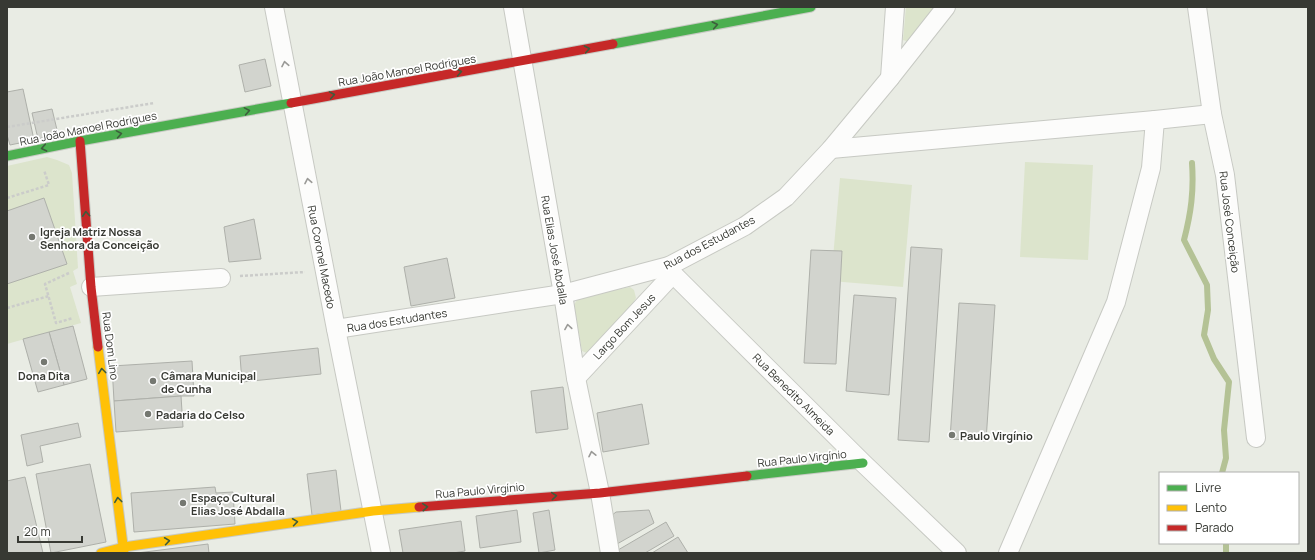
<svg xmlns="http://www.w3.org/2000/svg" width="1315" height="560" viewBox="0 0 1315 560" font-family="Manrope,sans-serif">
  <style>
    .green { fill: #dce4cc }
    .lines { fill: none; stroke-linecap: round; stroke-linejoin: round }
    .stream { stroke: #b4c295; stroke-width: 6 }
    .building { fill: #d2d4ce; stroke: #aeb0aa }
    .street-casing { stroke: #c7c9c3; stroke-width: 20 }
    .fast-casing { stroke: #c7c9c3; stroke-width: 11 }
    .slow-casing { stroke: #c7c9c3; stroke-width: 11 }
    .jam-casing { stroke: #c7c9c3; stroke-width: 11 }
    .path { stroke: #cbccca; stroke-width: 2.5; stroke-dasharray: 3 2; stroke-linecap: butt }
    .street { stroke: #fcfcfb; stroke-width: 18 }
    .fast { stroke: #4caf50; stroke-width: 9 }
    .slow { stroke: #ffc107; stroke-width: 9 }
    .jam { stroke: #c62828; stroke-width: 9 }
    .oneway { stroke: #3d5c3c }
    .oneway2 { stroke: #9a9a97 }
    .poi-dot { fill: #757871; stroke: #fff; stroke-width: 1.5 }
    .labels { text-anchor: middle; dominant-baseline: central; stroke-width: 3.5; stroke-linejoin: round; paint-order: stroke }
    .street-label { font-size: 11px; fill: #373933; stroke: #fff }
    .poi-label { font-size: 11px; font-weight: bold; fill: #373933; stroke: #fff; text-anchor: start }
  </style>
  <rect width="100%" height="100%" fill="#e9ece4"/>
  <g class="green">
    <path d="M906 7H937L910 42 903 40Z"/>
    <path d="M47 157 57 160 69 165 72 173 78 268 73 271 77 284 70 287 81 323 7 344V166Z"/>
    <path d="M1025 162 1093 165 1088 260 1020 257Z"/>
    <path d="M840 178 912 185 903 287 831 281Z"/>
    <path d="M630 287 634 290 636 298 633 303 589 354 582 351 574 305 578 298Z"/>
  </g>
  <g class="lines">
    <g class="stream">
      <path d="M1192 163C1194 191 1191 213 1184 240L1207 285 1208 310 1204 335 1214 359 1229 382 1224 430 1226 458 1222 473"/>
      <path d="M1226 553V543"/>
    </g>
  </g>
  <g class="building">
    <path d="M265 59 271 86 245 92 239 65Z"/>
    <path d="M23 89 34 140 10 145 7 135V92Z"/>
    <path d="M52 109 58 134 38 139 32 113Z"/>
    <path d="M44 198 67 264 7 284V211Z"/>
    <path d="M254 219 261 259 229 262 224 227Z"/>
    <path d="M911 247 942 249 929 442 898 440Z"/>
    <path d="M811 250 842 251 836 364 804 363Z"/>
    <path d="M447 258 455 298 411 306 404 267Z"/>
    <path d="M854 295 896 298 889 395 846 391Z"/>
    <path d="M959 303 995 305 986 441 950 439Z"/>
    <path d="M73 326 87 379 64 385 49 332Z"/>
    <path d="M49 332 64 385 38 392 23 339Z"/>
    <path d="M318 348 321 374 242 382 240 356Z"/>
    <path d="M192 361 194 396H181L114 401 112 366Z"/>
    <path d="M563 387 568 429 536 433 531 391Z"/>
    <path d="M181 396 183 427 116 432 114 401Z"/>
    <path d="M642 404 649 444 603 452 597 413Z"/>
    <path d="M78 423 81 437 40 446 43 462 27 466 21 435Z"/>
    <path d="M90 464 106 542 51 553 36 474Z"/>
    <path d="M336 470 341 511 312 515 307 474Z"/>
    <path d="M25 477 43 553H7V481Z"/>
    <path d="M215 487 216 493 233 492 235 524 134 532 131 493Z"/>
    <path d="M517 510 521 542 480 548 476 516Z"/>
    <path d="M549 510 555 550 539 553 533 513Z"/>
    <path d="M649 510 654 523 617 544 611 516 616 512Z"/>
    <path d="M461 521 465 551 453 553H403L399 530Z"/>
    <path d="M666 522 674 536 645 553H620L618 550Z"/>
    <path d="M678 537 688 553H652Z"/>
    <path d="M208 544 209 553H137Z"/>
  </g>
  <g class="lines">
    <g class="street-casing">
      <g id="street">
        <path d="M274 7 336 329 381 553"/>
        <path d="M513 7 563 294 576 378 600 493 610 553"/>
        <path d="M1197 7 1212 114 1225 175 1256 438"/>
        <path d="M890 78 895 7"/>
        <path d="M831 149 1155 120 1212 114"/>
        <path d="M669 266 673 274 863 463 957 553"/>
        <path d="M91 287 221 278"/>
        <path d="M336 329 563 294 669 266 745 226 786 197 831 149 890 78 946 7"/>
        <path d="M576 378 673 274"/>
        <path d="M1008 553 1116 302 1151 168 1155 120"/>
      </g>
    </g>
    <g class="fast-casing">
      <g id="fast">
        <path d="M613 44 811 7"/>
        <path d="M7 156 80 141 291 103"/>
        <path d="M747 476 863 463"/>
      </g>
    </g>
    <g class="slow-casing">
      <g id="slow">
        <path d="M98 347 124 553"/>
        <path d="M101 553 124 547 373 511 419 507"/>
      </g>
    </g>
    <g class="jam-casing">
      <g id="jam">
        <path d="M291 103 613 44"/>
        <path d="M80 141 91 287 98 347"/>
        <path d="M419 507 600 493 747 476"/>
      </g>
    </g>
    <g class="path">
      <path d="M7 127 154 103"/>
      <path d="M7 198 49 185 44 170"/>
      <path d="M69 273 45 284 56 323 73 318"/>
      <path d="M240 276 305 272"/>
      <path d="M7 308 49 296"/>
    </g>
    <use href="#street" class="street"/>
    <use href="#fast" class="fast"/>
    <use href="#slow" class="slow"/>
    <use href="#jam" class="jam"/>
  </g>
  <defs><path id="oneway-chevron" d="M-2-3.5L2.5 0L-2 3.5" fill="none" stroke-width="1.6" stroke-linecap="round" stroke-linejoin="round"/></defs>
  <g class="oneway">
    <use href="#oneway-chevron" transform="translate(715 25) rotate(-11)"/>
    <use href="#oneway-chevron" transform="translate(587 49) rotate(-11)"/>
    <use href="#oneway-chevron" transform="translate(459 72) rotate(-10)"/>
    <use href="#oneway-chevron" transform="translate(332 95) rotate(-10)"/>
    <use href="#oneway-chevron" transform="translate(247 111) rotate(-10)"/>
    <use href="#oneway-chevron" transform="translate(119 134) rotate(-10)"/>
    <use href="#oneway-chevron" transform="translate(44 148) rotate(169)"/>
    <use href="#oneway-chevron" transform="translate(86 214) rotate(-94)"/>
    <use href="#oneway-chevron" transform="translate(102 371) rotate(-97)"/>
    <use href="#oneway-chevron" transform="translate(554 496) rotate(-5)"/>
    <use href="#oneway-chevron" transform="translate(118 500) rotate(-97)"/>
    <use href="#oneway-chevron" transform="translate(425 507) rotate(-5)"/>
    <use href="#oneway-chevron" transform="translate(295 522) rotate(-8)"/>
    <use href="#oneway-chevron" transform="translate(167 541) rotate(-8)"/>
  </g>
  <g class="oneway2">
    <use href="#oneway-chevron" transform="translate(285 64) rotate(-101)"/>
    <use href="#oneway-chevron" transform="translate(308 181) rotate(-101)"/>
    <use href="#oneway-chevron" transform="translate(568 327) rotate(-99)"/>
    <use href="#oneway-chevron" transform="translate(592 454) rotate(-102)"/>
  </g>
  <g class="poi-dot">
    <circle cx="32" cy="237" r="4"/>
    <circle cx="44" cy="362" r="4"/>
    <circle cx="153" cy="381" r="4"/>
    <circle cx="148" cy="414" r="4"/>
    <circle cx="952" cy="435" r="4"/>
    <circle cx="183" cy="503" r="4"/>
  </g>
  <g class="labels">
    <g class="street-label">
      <text transform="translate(407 70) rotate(-10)">Rua João Manoel Rodrigues</text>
      <text transform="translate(88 128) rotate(-11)">Rua João Manoel Rodrigues</text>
      <text transform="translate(1230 222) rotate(83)">Rua José Conceição</text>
      <text transform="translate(709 242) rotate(-28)">Rua dos Estudantes</text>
      <text transform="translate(555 250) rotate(80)">Rua Elias José Abdalla</text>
      <text transform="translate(322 257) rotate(79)">Rua Coronel Macedo</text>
      <text transform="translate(397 320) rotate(-9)">Rua dos Estudantes</text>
      <text transform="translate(624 326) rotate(-47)">Largo Bom Jesus</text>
      <text transform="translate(111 346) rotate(83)">Rua Dom Lino</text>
      <text transform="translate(794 394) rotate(45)">Rua Benedito Almeida</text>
      <text transform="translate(802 458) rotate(-6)">Rua Paulo Virgínio</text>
      <text transform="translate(480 490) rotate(-5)">Rua Paulo Virgínio</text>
    </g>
    <g class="poi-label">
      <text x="40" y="231">Igreja Matriz Nossa<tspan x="40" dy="13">Senhora da Conceição</tspan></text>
      <text x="44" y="375" text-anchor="middle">Dona Dita</text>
      <text x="161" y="375">Câmara Municipal<tspan x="161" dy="13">de Cunha</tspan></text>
      <text x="156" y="414">Padaria do Celso</text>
      <text x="960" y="435">Paulo Virgínio</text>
      <text x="191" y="497">Espaço Cultural<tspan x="191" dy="13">Elias José Abdalla</tspan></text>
    </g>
  </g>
  <rect width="1315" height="560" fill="none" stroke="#373933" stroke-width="16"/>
  <rect x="1159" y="472" width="140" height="72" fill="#ffffff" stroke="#afb0ad"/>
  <rect x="1167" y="485" width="20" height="6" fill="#4caf50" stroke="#afb0ad"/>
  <text x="1195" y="492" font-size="12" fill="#373933">Livre</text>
  <rect x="1167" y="505" width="20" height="6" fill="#ffc107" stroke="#afb0ad"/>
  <text x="1195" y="512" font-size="12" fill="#373933">Lento</text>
  <rect x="1167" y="525" width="20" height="6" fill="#c62828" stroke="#afb0ad"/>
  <text x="1195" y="532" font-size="12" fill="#373933">Parado</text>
  <path d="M18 536v6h64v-6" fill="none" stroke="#373933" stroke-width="2"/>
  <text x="24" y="536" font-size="12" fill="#373933" stroke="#ffffff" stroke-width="3" paint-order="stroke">20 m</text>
</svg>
